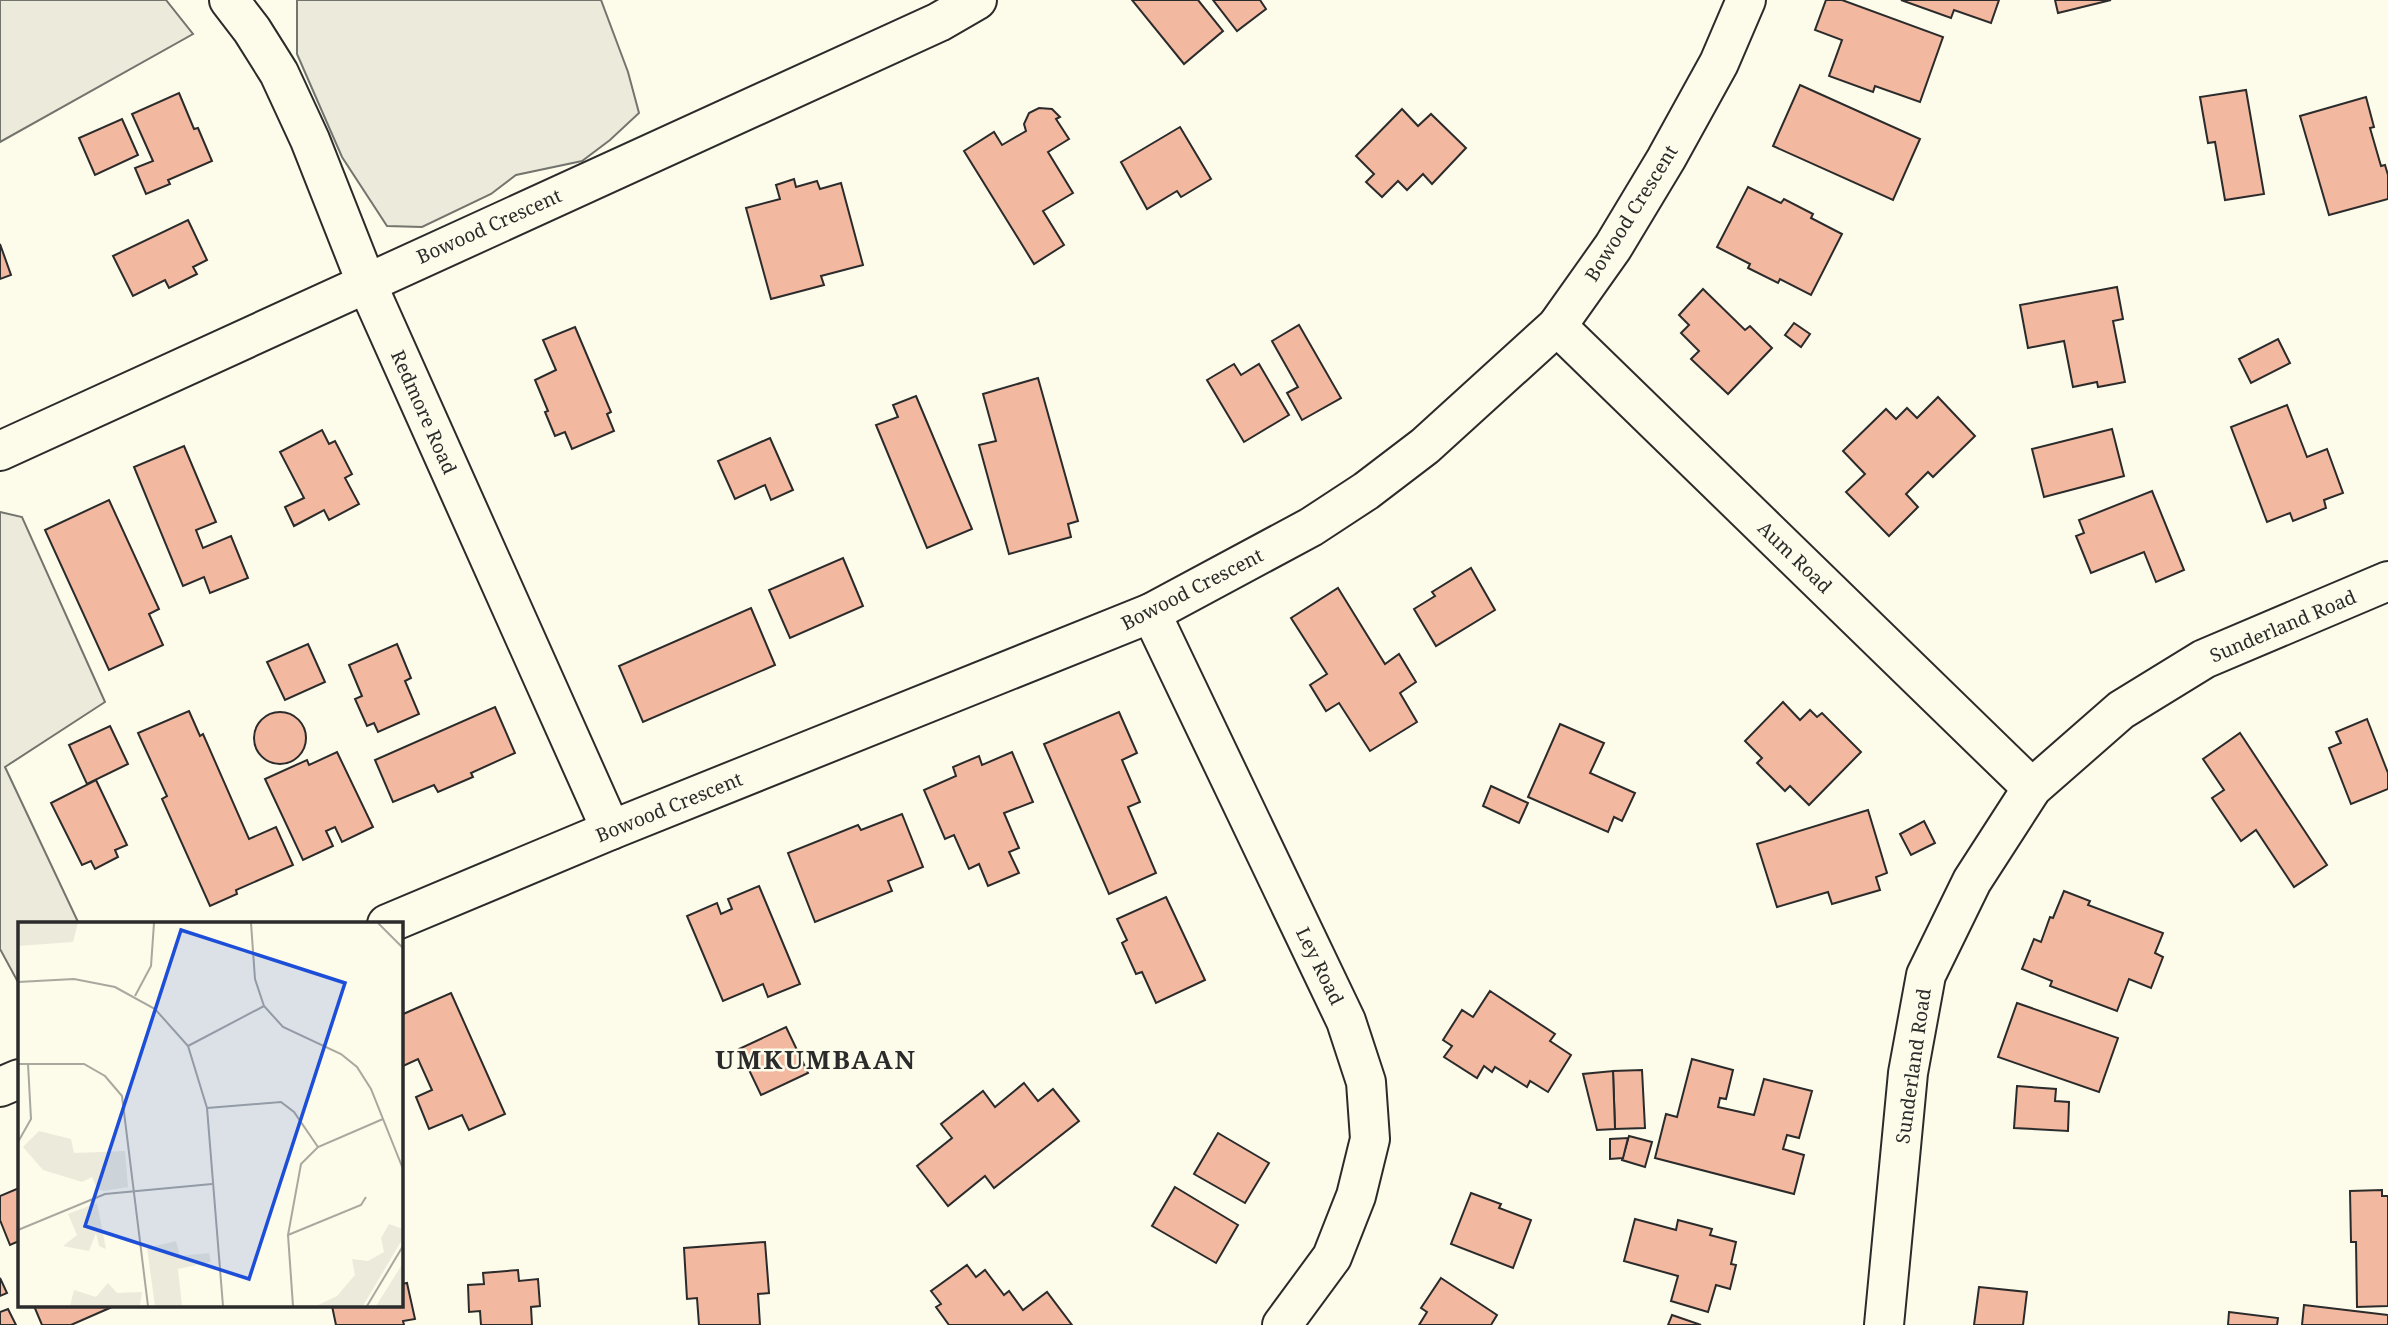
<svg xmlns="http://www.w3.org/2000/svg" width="2388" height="1325" viewBox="0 0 2388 1325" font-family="'Noto Serif',serif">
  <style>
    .green { fill: #ecebdb; stroke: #74746e; stroke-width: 2 }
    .building { fill: #f2b8a0; stroke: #2b2b2b; stroke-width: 2 }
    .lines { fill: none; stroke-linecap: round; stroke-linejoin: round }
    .minor-casing { stroke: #2b2b2b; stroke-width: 42 }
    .minor { stroke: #fdfbea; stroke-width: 38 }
    .labels { text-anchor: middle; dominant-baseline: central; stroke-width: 5; stroke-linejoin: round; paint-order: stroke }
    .street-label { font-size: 19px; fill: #2b2b2b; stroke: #fdfbea }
    .district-label { font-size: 26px; font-weight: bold; letter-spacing: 2px; fill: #2b2b2b; stroke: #fdfbea }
    .inset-road { fill: none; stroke: #a9a89e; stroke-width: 2 }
    .view { fill: #1d4ed8; fill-opacity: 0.15; stroke: #1d4ed8; stroke-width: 3.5 }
    .inset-edge { fill: none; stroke: #2b2b2b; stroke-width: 3.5 }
  </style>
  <rect width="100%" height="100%" fill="#fdfbea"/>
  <g class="green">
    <path d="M0 0H166L193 34 0 142Z"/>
    <path d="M297 0H601L628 72 639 113 610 140 582 161 516 175 491 194 422 227 387 226 342 157 297 54Z"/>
    <path d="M0 512 22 517 105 702 5 767 79 924H19V984L0 949Z"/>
  </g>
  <g class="building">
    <path d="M1132 0H1198L1223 31 1184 64Z"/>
    <path d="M1213 0H1260L1266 9 1237 31Z"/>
    <path d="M1826 0H1842L1943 37 1920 102 1875 86 1873 92 1829 76 1842 40 1815 30Z"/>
    <path d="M1901 0H1999L1991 23 1954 10 1951 18Z"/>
    <path d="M2055 0H2111L2058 13Z"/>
    <path d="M1800 85 1920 139 1893 200 1773 146Z"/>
    <path d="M2246 90 2264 194 2225 200 2215 142 2208 143 2200 97Z"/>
    <path d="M179 93 194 129 198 128 212 161 168 180 170 184 146 194 135 168 153 161 132 114Z"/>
    <path d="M2366 97 2374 127 2370 128 2381 166 2385 165 2388 175V199L2329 215 2300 116Z"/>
    <path d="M1039 108 1052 109 1060 117 1056 119 1069 139 1048 152 1073 193 1043 211 1064 245 1034 264 964 151 994 132 1002 145 1026 131 1024 124 1029 113Z"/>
    <path d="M1402 109 1418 126 1431 114 1466 148 1432 184 1423 174 1407 190 1398 181 1382 197 1366 182 1374 174 1356 156Z"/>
    <path d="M122 119 138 155 95 175 79 138Z"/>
    <path d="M1180 127 1211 179 1181 197 1177 191 1147 209 1121 162Z"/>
    <path d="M794 179 796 187 817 181 820 189 841 183 863 265 821 276 824 285 771 299 746 208 780 199 776 185Z"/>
    <path d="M1748 187 1781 203 1784 199 1813 214 1811 218 1842 234 1811 295 1780 279 1778 283 1748 268 1750 264 1717 247Z"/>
    <path d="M188 220 207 260 193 267 197 274 169 288 165 280 133 296 113 256Z"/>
    <path d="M0 244 11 275 0 279Z"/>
    <path d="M2117 287 2123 319 2113 321 2125 382 2098 387 2097 382 2073 387 2064 341 2028 348 2020 305Z"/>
    <path d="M1703 289 1745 330 1750 326 1772 348 1728 394 1691 359 1699 351 1681 333 1689 325 1679 315Z"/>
    <path d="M1794 323 1810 334 1801 347 1785 335Z"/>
    <path d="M1299 325 1341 398 1302 420 1287 393 1298 387 1272 341Z"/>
    <path d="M575 327 611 412 607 414 614 431 572 449 565 432 555 436 545 412 548 411 535 380 556 370 543 340Z"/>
    <path d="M2278 339 2290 363 2251 383 2239 359Z"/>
    <path d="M1234 364 1241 375 1259 364 1289 415 1244 442 1207 380Z"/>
    <path d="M1038 378 1078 521 1068 524 1071 537 1009 554 979 445 996 441 983 394Z"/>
    <path d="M916 396 972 529 927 548 876 425 898 417 893 405Z"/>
    <path d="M1938 397 1975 436 1933 477 1928 472 1906 494 1918 507 1889 536 1846 492 1865 474 1843 451 1886 409 1896 419 1907 408 1917 418Z"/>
    <path d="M2287 405 2307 457 2327 449 2343 493 2324 500 2326 508 2293 521 2290 513 2267 522 2231 427Z"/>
    <path d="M2112 429 2124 476 2044 497 2032 449Z"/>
    <path d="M322 430 329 444 335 441 352 474 345 478 359 504 329 520 324 510 294 526 285 507 304 498 280 452Z"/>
    <path d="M770 438 793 490 771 500 765 485 735 499 718 461Z"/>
    <path d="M184 446 216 522 196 530 203 548 231 536 248 578 210 593 204 577 183 586 134 467Z"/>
    <path d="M2152 491 2184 570 2156 582 2144 552 2091 573 2076 536 2084 533 2079 520Z"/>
    <path d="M109 500 159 609 149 614 163 645 109 670 45 530Z"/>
    <path d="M843 558 863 606 790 638 769 590Z"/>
    <path d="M1471 568 1495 610 1436 646 1414 609 1435 596 1432 592Z"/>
    <path d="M1338 588 1385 664 1399 654 1416 682 1400 693 1417 722 1370 751 1339 703 1326 711 1310 685 1327 674 1291 618Z"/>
    <path d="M751 608 775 665 643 722 619 666Z"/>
    <path d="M308 644 325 682 285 700 267 662Z"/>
    <path d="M397 644 411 678 405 681 419 714 378 732 374 723 367 726 355 699 362 696 349 665Z"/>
    <path d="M1783 702 1800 720 1810 710 1817 717 1822 713 1861 752 1809 805 1790 786 1785 791 1757 763 1762 758 1745 741Z"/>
    <path d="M495 707 515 753 471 773 473 777 438 792 434 785 393 802 375 760Z"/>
    <path d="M189 711 200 736 203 734 249 839 276 827 293 865 236 890 237 894 210 906 162 799 167 796 138 733Z"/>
    <path d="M1119 712 1137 753 1122 760 1140 802 1128 807 1156 873 1109 894 1044 744Z"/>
    <circle cx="280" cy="738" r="26"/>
    <path d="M2367 719 2388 773V789L2351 804 2329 748 2341 743 2336 732Z"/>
    <path d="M1560 724 1604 743 1590 773 1635 793 1622 821 1614 817 1608 832 1528 797Z"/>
    <path d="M110 726 128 764 87 784 69 745Z"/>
    <path d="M2240 733 2327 865 2294 887 2256 830 2241 841 2212 798 2224 790 2203 759Z"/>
    <path d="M337 752 373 827 342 842 335 827 326 831 333 846 303 860 265 779 307 760 309 765Z"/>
    <path d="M1012 752 1033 802 1004 813 1019 848 1009 852 1019 873 988 886 979 864 969 869 954 835 945 839 924 790 956 776 953 767 979 756 982 765Z"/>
    <path d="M96 780 127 845 115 850 118 857 95 869 91 861 82 865 51 803Z"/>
    <path d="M1491 786 1528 803 1519 823 1483 806Z"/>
    <path d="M1868 810 1887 873 1876 877 1880 890 1832 904 1828 892 1777 907 1757 844Z"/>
    <path d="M902 814 923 867 888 881 892 891 815 922 788 853 858 825 861 830Z"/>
    <path d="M1924 821 1935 843 1911 855 1900 834Z"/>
    <path d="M759 886 800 984 768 997 763 984 723 1001 687 916 717 903 721 914 732 909 728 899Z"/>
    <path d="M2064 891 2090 901 2088 905 2163 933 2155 953 2163 957 2151 988 2129 979 2117 1011 2050 986 2052 981 2022 969 2034 939 2041 942 2050 917 2053 918Z"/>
    <path d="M1166 897 1205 980 1156 1003 1142 972 1136 974 1122 943 1127 940 1117 919Z"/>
    <path d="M1490 991 1555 1034 1550 1041 1571 1055 1548 1092 1530 1081 1527 1087 1495 1067 1492 1072 1484 1066 1477 1078 1444 1057 1452 1046 1443 1040 1462 1010 1473 1017Z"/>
    <path d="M451 993 505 1114 469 1130 462 1115 429 1129 416 1097 432 1090 418 1059 401 1067V1015Z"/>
    <path d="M2017 1003 2118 1038 2099 1092 1998 1057Z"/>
    <path d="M786 1027 808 1073 761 1095 739 1049Z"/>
    <path d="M1692 1059 1733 1070 1726 1099 1720 1098 1718 1107 1754 1115 1764 1079 1812 1091 1799 1138 1787 1135 1783 1149 1804 1155 1794 1194 1655 1158 1666 1114 1677 1117Z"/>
    <path d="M1642 1070 1645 1128 1615 1129 1613 1071Z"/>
    <path d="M1613 1071 1615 1129 1597 1130 1583 1074Z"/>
    <path d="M1024 1083 1038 1101 1053 1089 1079 1121 994 1188 985 1176 948 1206 917 1166 952 1138 941 1124 983 1091 995 1107Z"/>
    <path d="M2017 1086 2056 1089 2055 1101 2069 1102 2068 1131 2014 1128Z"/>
    <path d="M1218 1133 1269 1163 1245 1203 1194 1174Z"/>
    <path d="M1629 1136 1652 1142 1645 1167 1622 1160Z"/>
    <path d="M1628 1138 1623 1158 1610 1159V1139Z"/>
    <path d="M1175 1187 1238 1225 1216 1263 1152 1226Z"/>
    <path d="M19 1188V1241L10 1245 0 1220V1196Z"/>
    <path d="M2382 1190V1196H2388V1306L2357 1307 2356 1242H2351L2350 1191Z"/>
    <path d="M1471 1193 1501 1204 1499 1208 1531 1220 1513 1268 1451 1244Z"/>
    <path d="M1635 1219 1676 1230 1678 1220 1712 1229 1710 1235 1736 1242 1731 1264 1736 1265 1730 1289 1716 1285 1708 1312 1671 1301 1678 1276 1624 1261Z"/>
    <path d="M765 1242 769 1293 758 1294 760 1325H699L697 1298 687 1299 684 1248Z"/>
    <path d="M967 1265 976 1277 985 1270 1004 1295 1009 1291 1023 1310 1047 1292 1072 1325H949L936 1307 941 1304 931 1291Z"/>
    <path d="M518 1270 519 1281 538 1279 540 1306 531 1307 532 1325H481L480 1311 469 1312 468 1285 484 1284 483 1273Z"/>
    <path d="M0 1278 7 1293 0 1296Z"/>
    <path d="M1441 1278 1497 1315 1491 1325H1419L1427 1312 1421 1308Z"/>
    <path d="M407 1283 415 1319 403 1321 404 1325H336L332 1306H401V1284Z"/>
    <path d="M1979 1287 2027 1292 2023 1325H1974Z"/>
    <path d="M2304 1305 2388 1315V1325H2302Z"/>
    <path d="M34 1306H112V1307L71 1325H42Z"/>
    <path d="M8 1309 16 1325H0V1312Z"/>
    <path d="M2229 1312 2278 1318 2277 1325H2228Z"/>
    <path d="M1672 1315 1701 1325H1668Z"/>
  </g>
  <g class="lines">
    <g class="minor-casing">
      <g id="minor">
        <path d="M229 0 252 30 279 73 310 140 366 282 611 830"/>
        <path d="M1557 326 2032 788"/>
        <path d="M0 451 939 22 977 0"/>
        <path d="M1151 613 1346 1021 1366 1082 1370 1139 1356 1196 1332 1257 1282 1325"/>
        <path d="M387 924 611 830 1151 613 1311 527 1366 491 1425 446 1557 326 1613 247 1666 159 1719 63 1746 0"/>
        <path d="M0 1087 19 1079"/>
        <path d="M1884 1325 1908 1073 1926 975 1972 881 2032 788 2121 710 2204 659 2388 581"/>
      </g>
    </g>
    <use href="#minor" class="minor"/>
  </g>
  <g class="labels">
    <g class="street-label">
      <text transform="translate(1631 213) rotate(-58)">Bowood Crescent</text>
      <text transform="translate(489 226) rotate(-24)">Bowood Crescent</text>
      <text transform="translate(424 412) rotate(66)">Redmore Road</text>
      <text transform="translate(1795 557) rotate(44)">Aum Road</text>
      <text transform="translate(1192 589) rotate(-27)">Bowood Crescent</text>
      <text transform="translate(2283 626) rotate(-23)">Sunderland Road</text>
      <text transform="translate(669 807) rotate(-22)">Bowood Crescent</text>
      <text transform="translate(1320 966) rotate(64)">Ley Road</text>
      <text transform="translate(1913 1066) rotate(-82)">Sunderland Road</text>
    </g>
    <g class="district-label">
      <text x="816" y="1059">UMKUMBAAN</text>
    </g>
  </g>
  <g transform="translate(18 922)">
    <rect width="385" height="385" fill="#fdfbea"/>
    <path d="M0 1H60L55 20 0 24ZM21 209 53 217 56 231 107 229 110 265 86 269 79 267 74 255 64 260 25 248 5 225ZM79 281 88 327 81 324 78 311 71 329 45 324 59 313 50 292ZM371 302 385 307V316L345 384H298L319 374 337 353 334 337 350 339 366 330 363 316ZM158 319 162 334 191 331 193 340 160 347 164 384H137L129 326ZM385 341V384H358ZM90 361 99 371 124 370 122 383 52 384 56 368 78 375Z" fill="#ecebdb"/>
    <path class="inset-road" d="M233 1 237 57 246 84 265 105 323 132 339 145 353 167 385 247M360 1 385 26M0 60 56 57 97 65 137 87 170 124 189 186 205 384M117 74 133 44 136 1M170 124 246 84M0 142H66L87 154 104 174 130 384M189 186 263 180 276 190 300 225M0 220 13 197 10 142M0 308 87 272 194 262M270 313 343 283 348 275M275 384 270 313 283 242 300 225 365 197M349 384 385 324"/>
    <path class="view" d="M163 8 327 61 231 357 67 304Z"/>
    <rect width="385" height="385" class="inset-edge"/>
  </g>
</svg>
